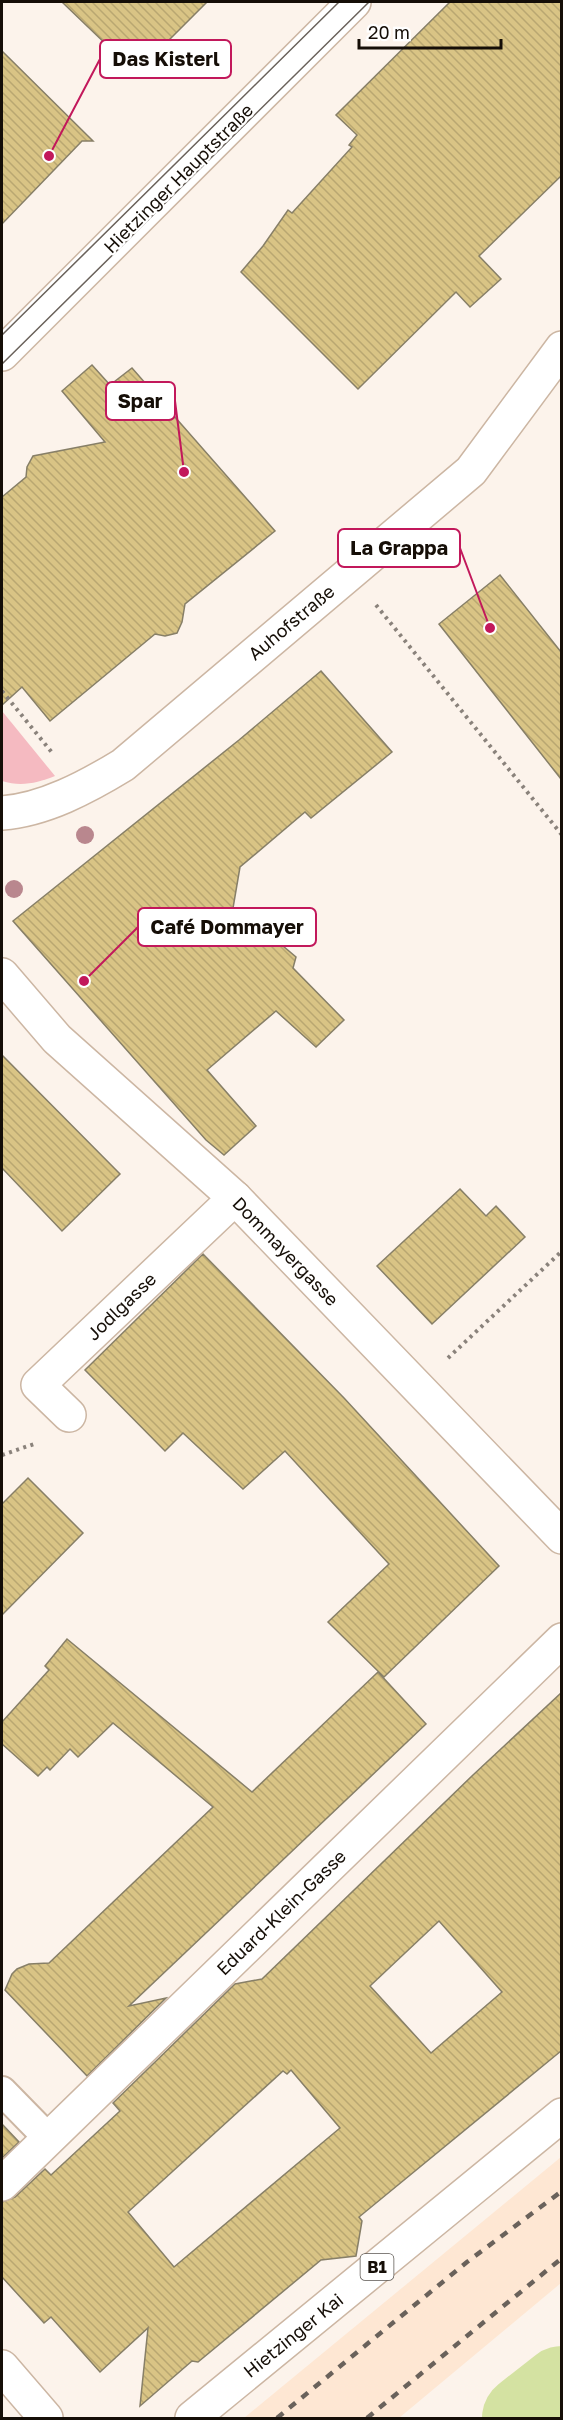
<svg xmlns="http://www.w3.org/2000/svg" width="563" height="2420" viewBox="0 0 563 2420" font-family="'Golos Text',sans-serif">
  <style>
    .built { fill: #fee7d3 }
    .green { fill: #f5bac1 }
    .lines { fill: none; stroke-linecap: round; stroke-linejoin: round }
    .river { stroke: #d4e2a2; stroke-width: 86 }
    .building { fill: url(#building-back-hatch); stroke: #877f67; stroke-width: 1.5; fill-rule: evenodd }
    .service-casing { stroke: #ccb6a3; stroke-width: 32 }
    .minor-casing { stroke: #ccb6a3; stroke-width: 36 }
    .secondary-casing { stroke: #ccb6a3; stroke-width: 36 }
    .primary-casing { stroke: #ccb6a3; stroke-width: 36 }
    .path { stroke: #8a827b; stroke-width: 4; stroke-dasharray: 3 4.5; stroke-linecap: butt }
    .service { stroke: #fff; stroke-width: 28 }
    .minor { stroke: #fff; stroke-width: 33 }
    .secondary { stroke: #fff; stroke-width: 33 }
    .primary { stroke: #fff; stroke-width: 33 }
    .tram { stroke: #6a625b; stroke-width: 1.5 }
    .rail { stroke: #6a625b; stroke-width: 4.5; stroke-dasharray: 8 8; stroke-linecap: butt }
    .tree { fill: #b9878e }
    .labels { text-anchor: middle; dominant-baseline: central; stroke-width: 4.5; stroke-linejoin: round; paint-order: stroke }
    .shield { fill: #fff; stroke: #5b5651; stroke-width: 1.5 }
    .shield-label { font-size: 16px; font-weight: bold; fill: #150e07 }
    .street-label { font-size: 18px; fill: #150e07; stroke: #fff }
    .leader { fill: none; stroke: #c2185b; stroke-width: 2 }
    .callout-dot { fill: #c2185b; stroke: #fff; stroke-width: 2 }
    .callout { fill: #fff; stroke: #c2185b; stroke-width: 2 }
    .callout-label { font-size: 20px; text-anchor: middle; font-weight: bold; fill: #150e07 }
  </style>
  <defs>
    <pattern id="building-back-hatch" width="6" height="6" patternUnits="userSpaceOnUse" patternTransform="scale(1.5)"><rect width="6" height="6" fill="#d9c485"/><path d="M-1 5l2 2M0 0l6 6M5-1l2 2" fill="none" stroke="#b9a771"/></pattern>
  </defs>
  <rect width="100%" height="100%" fill="#fcf3eb"/>
  <path class="built" d="M561 2157V2283L399 2418H244Z"/>
  <path class="green" d="M2 711 55 776C37 783 21 787 2 781Z"/>
  <g class="lines">
    <path class="river" d="M525 2418 562 2389"/>
  </g>
  <g class="building">
    <path d="M62 2H207L136 73Z"/>
    <path d="M450 2H561V176L479 256 501 279 470 307 456 292 358 389 241 272 263 246 288 210 292 213 352 147 349 145 357 135 336 115Z"/>
    <path d="M2 51 93 141H82L2 224Z"/>
    <path d="M92 365 110 385 132 368 275 531 185 604 182 622 177 633 165 636 155 634 50 721 22 687 2 705V497L26 477 27 467 33 456 105 442 62 391Z"/>
    <path d="M500 575 561 652V779L439 624Z"/>
    <path d="M321 671 392 752 311 818 305 812 240 867 233 908 259 938 270 935 296 957 293 968 344 1020 316 1047 276 1011 207 1070 256 1126 224 1155 206 1140 13 921 239 740Z"/>
    <path d="M2 1055 120 1174 62 1231 2 1168Z"/>
    <path d="M460 1189 486 1216 496 1206 525 1237 432 1324 377 1266Z"/>
    <path d="M203 1254 344 1398 499 1566 384 1677 328 1622 389 1564 285 1451 243 1489 183 1433 165 1451 85 1370Z"/>
    <path d="M28 1478 83 1533 2 1615V1504Z"/>
    <path d="M67 1639 252 1792 378 1672 426 1724 129 2006 166 1998 87 2076 5 1990 12 1974 17 1969 29 1964 49 1963 213 1807 113 1723 78 1757 70 1749 50 1770 47 1767 38 1776 2 1744V1722L49 1670 45 1666Z"/>
    <path d="M561 1693V2051L359 2217 362 2221 356 2256 321 2260 198 2362 192 2361 140 2406 148 2328 100 2372 51 2317 44 2323 2 2277V2202L15 2197 45 2169 51 2175 120 2111 113 2103 235 1984 262 1979 473 1775ZM439 1921 502 1992 431 2053 370 1986ZM291 2070 340 2128 174 2267 128 2212 283 2071 287 2074Z"/>
    <path d="M2 2124 19 2142 2 2158Z"/>
  </g>
  <g class="lines">
    <g class="service-casing">
      <path id="service" d="M2 2091 48 2138"/>
    </g>
    <g class="minor-casing">
      <g id="minor">
        <path d="M2 813C44 810 87 787 123 765L471 471 562 348"/>
        <path d="M2 975 57 1039 235 1198 562 1537"/>
        <path d="M69 1415 38 1385 235 1198"/>
        <path d="M2 2184 562 1640"/>
        <path d="M2 2367 46 2418"/>
      </g>
    </g>
    <g class="secondary-casing">
      <path id="secondary" d="M2 354 354 2"/>
    </g>
    <g class="primary-casing">
      <path id="primary" d="M192 2418 562 2115"/>
    </g>
    <g class="path">
      <path d="M376 605 562 835"/>
      <path d="M2 691 54 755"/>
      <path d="M448 1358 562 1251"/>
      <path d="M2 1455 37 1443"/>
    </g>
    <use href="#service" class="service"/>
    <use href="#minor" class="minor"/>
    <use href="#secondary" class="secondary"/>
    <use href="#primary" class="primary"/>
    <g class="tram">
      <path d="M2 335 339 2"/>
      <path d="M2 364 369 2"/>
    </g>
    <g class="rail">
      <path d="M277 2418 467 2262 562 2191"/>
      <path d="M367 2418 562 2258"/>
    </g>
  </g>
  <g class="tree">
    <circle cx="85" cy="835" r="9"/>
    <circle cx="14" cy="889" r="9"/>
  </g>
  <g class="labels">
    <rect class="shield" x="360.5" y="2254" width="33" height="26" rx="4.5"/>
    <g class="shield-label">
      <text x="377" y="2267">B1</text>
    </g>
    <g class="street-label">
      <text transform="translate(178 178) rotate(-45)">Hietzinger Hauptstraße</text>
      <text transform="translate(291 622) rotate(-40)">Auhofstraße</text>
      <text transform="translate(286 1251) rotate(46)">Dommayergasse</text>
      <text transform="translate(121 1306) rotate(-44)">Jodlgasse</text>
      <text transform="translate(281 1912) rotate(-44)">Eduard-Klein-Gasse</text>
      <text transform="translate(293 2335) rotate(-39)">Hietzinger Kai</text>
    </g>
  </g>
  <path class="leader" d="M49 156L100 59M184 472L175 401M490 628L460 548M84 981L138 927"/>
  <g class="callout-dot">
    <circle cx="49" cy="156" r="6"/>
    <circle cx="184" cy="472" r="6"/>
    <circle cx="490" cy="628" r="6"/>
    <circle cx="84" cy="981" r="6"/>
  </g>
  <g class="callout">
    <rect x="100" y="40" width="131" height="38" rx="6"/>
    <rect x="106" y="382" width="69" height="38" rx="6"/>
    <rect x="338" y="529" width="122" height="38" rx="6"/>
    <rect x="138" y="908" width="178" height="38" rx="6"/>
  </g>
  <g class="callout-label">
    <text x="166" y="66">Das Kisterl</text>
    <text x="140" y="408">Spar</text>
    <text x="399" y="555">La Grappa</text>
    <text x="227" y="934">Café Dommayer</text>
  </g>
  <rect width="563" height="2420" fill="none" stroke="#150e07" stroke-width="6"/>
  <path d="M359 39v9h142v-9" fill="none" stroke="#150e07" stroke-width="3"/>
  <text x="368" y="39" font-size="18" fill="#150e07" stroke="#ffffff" stroke-width="4.5" paint-order="stroke">20 m</text>
</svg>
